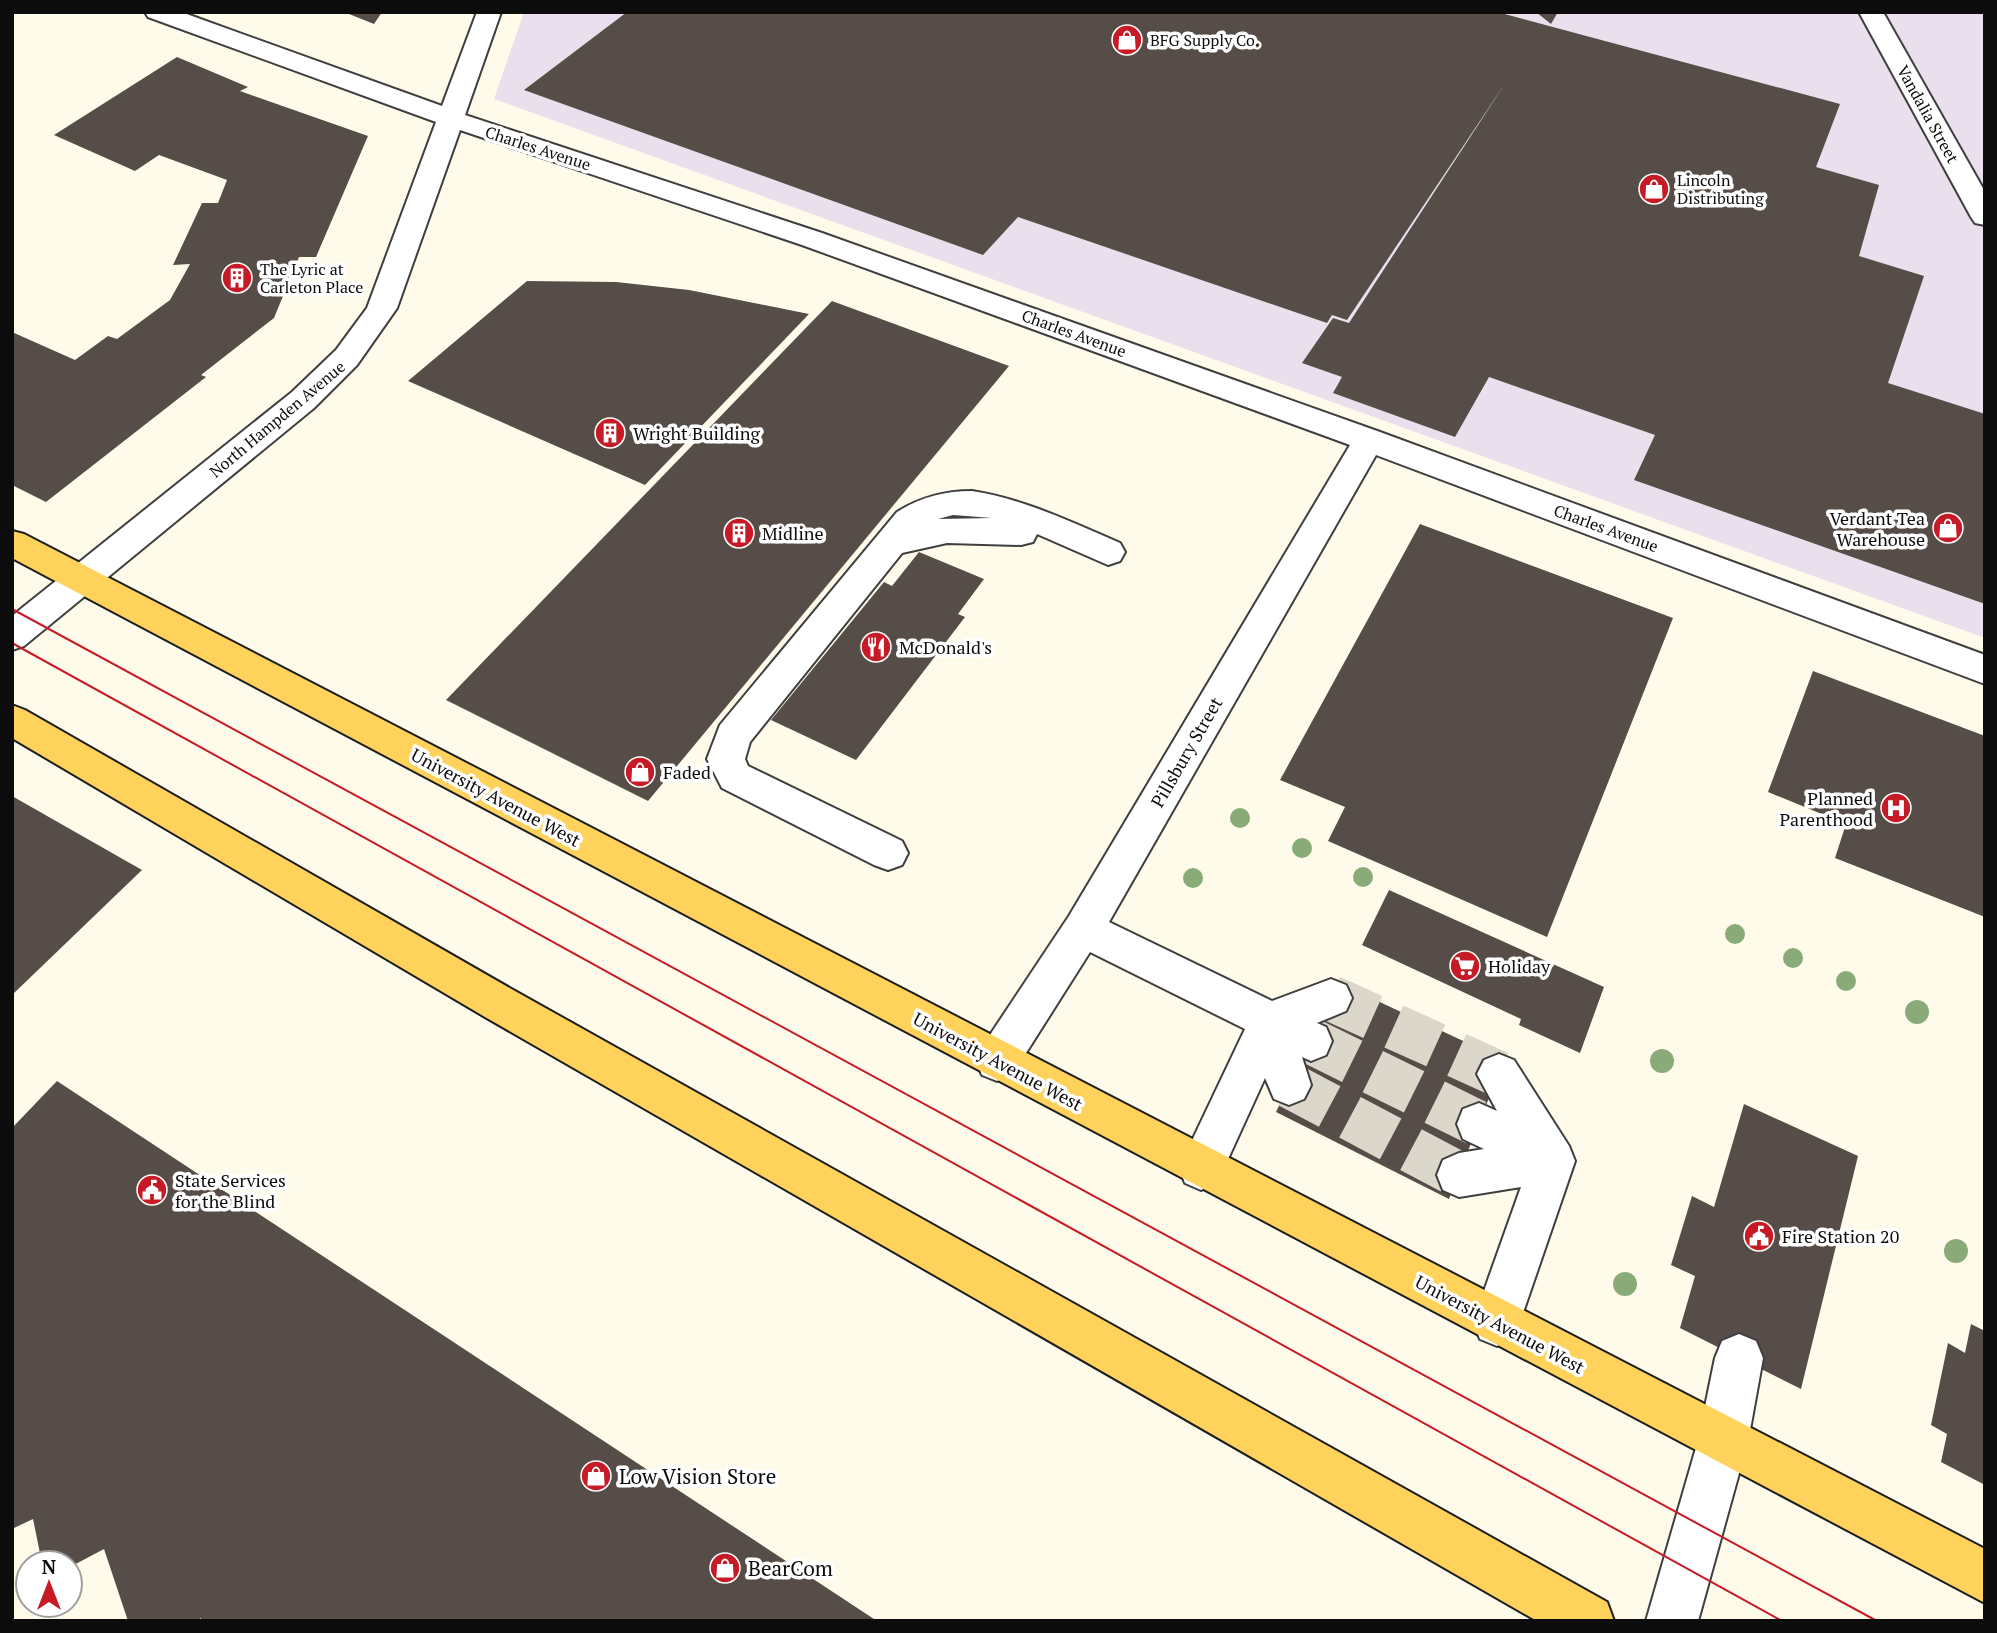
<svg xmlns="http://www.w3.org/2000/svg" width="1997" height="1633" viewBox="0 0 1997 1633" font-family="'PT Serif',serif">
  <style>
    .industrial { fill: #eadfec }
    .building { fill: #564d48 }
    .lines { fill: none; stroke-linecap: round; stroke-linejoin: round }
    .minor-tunnel { stroke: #dbd7ca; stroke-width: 46; stroke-dasharray: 46 23; stroke-linecap: butt }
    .minor-casing { stroke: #3f3f3f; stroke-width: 4 }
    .major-casing { stroke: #1d1d1d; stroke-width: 4 }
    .minor { fill: #fff; fill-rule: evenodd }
    .major { fill: #ffd25b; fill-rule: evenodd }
    .tram { stroke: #c71a27; stroke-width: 2 }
    .tree { fill: #8aab77 }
    .labels { text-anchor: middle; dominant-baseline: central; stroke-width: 7; stroke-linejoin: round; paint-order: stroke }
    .far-poi-label { font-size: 16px; fill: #0c0c0c; stroke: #fff; text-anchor: start }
    .far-street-label { font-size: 16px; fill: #0c0c0c; stroke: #fff }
    .poi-label { font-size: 18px; fill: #0c0c0c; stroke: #fff; text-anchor: start }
    .street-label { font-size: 18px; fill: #0c0c0c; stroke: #fff }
    .near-poi-label { font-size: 21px; fill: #0c0c0c; stroke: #fff; text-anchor: start }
  </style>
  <rect width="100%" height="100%" fill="#fffbeb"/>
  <path class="industrial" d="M524 12H1985V638L494 99Z"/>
  <g class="building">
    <path d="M344 12H382L374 24Z"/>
    <path d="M627 12H1497L1840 104 1816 167 1879 185 1859 256 1924 276 1888 383 1985 414V604L1634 480 1655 435 1489 377 1455 437 1333 393 1342 377 1302 363 1333 318 1349 323 1506 82 1347 320 1332 315 1327 323 1018 217 983 255 524 90Z"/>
    <path d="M1536 12H1558L1551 24Z"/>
    <path d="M177 57 248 87 240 91 368 136 316 257H299L274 318 201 375 206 377 46 502 12 485V332L75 360 108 336 117 339 170 300 190 264 173 265 202 203H218L227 180 159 155 135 171 54 135Z"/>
    <path d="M527 281 616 282 689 290 809 314 645 485 408 381Z"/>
    <path d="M832 301 1009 366 648 801 446 700Z"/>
    <path d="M1420 524 1673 618 1547 937 1328 841 1345 807 1280 780Z"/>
    <path d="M919 552 984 579 958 614 965 617 856 760 771 720 884 582 892 586Z"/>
    <path d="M1813 671 1985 736V917L1835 858 1846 824 1768 792Z"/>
    <path d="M12 796 142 870 12 995Z"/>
    <path d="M1389 890 1604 987 1580 1053 1519 1025 1521 1019 1362 945Z"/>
    <path d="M1339 983 1504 1060 1449 1199 1276 1112Z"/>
    <path d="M57 1081 877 1621H201V1618L196 1621H128L104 1549 70 1567V1563H42L33 1519 12 1529V1128Z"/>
    <path d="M1744 1104 1858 1156 1801 1389 1680 1328 1695 1276 1671 1265 1692 1196 1714 1207Z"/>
    <path d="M1971 1324 1985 1331V1485L1941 1462 1947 1434 1931 1425 1948 1343 1965 1353Z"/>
  </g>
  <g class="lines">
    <g class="minor-tunnel">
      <path d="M1331 998 1499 1074"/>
      <path d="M1311 1041 1479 1124"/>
      <path d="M1289 1085 1459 1175"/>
    </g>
    <g class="minor-casing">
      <g id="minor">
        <path d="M145 12H181L442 106 477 12H501L465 115 822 233 1380 432 1985 655V684L1376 455 1109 922 1272 1001 1331 979 1346 985 1352 998 1346 1011 1317 1023 1326 1027 1332 1041 1326 1055 1311 1061 1302 1057 1311 1085 1304 1099 1289 1105 1274 1099 1265 1078 1217 1183 1201 1190 1185 1183 1179 1168 1245 1029 1090 952 1012 1075 997 1081 982 1075 976 1061 982 1047 1069 916 1350 445 802 245 460 130 397 308 357 365 314 408 24 646 12 650V616L292 392 336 350 367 308 436 122 148 17Z"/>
        <path d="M1859 12H1883L1985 192V225L1975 223 1971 217Z"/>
        <path d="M972 491C1024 499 1071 522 1120 543L1125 552 1120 561 1108 565 1037 534 1033 542 1021 545 947 543 902 553 750 742 745 759 748 766 902 841 908 853 902 865 888 870 874 865 722 788 707 759 720 725 897 512C921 497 944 491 972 491ZM953 515 992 518 938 519Z"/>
        <path d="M1499 1054 1514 1060 1569 1146 1575 1161 1514 1339 1497 1346 1480 1339 1473 1322 1521 1187 1459 1197 1443 1190 1437 1175 1443 1160 1459 1153 1484 1149 1463 1139 1457 1124 1463 1109 1479 1103 1497 1111 1477 1074 1484 1060Z"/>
        <path d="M1739 1334 1756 1341 1763 1358 1748 1441 1698 1621H1646L1698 1441 1715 1358 1722 1341Z"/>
      </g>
    </g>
    <g class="major-casing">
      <g id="major">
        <path d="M12 531 24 534 1985 1549V1603L12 558Z"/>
        <path d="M12 705 25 710 515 991 1607 1602 1614 1621H1537L485 1017 12 738Z"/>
      </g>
    </g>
    <use href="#minor" class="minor"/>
    <use href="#major" class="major"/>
    <g class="tram">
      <path d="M12 609 1877 1621"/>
      <path d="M12 643 1782 1621"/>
    </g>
  </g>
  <g class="tree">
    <circle cx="1240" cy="818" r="10"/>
    <circle cx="1302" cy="848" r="10"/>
    <circle cx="1363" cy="877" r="10"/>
    <circle cx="1193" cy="878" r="10"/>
    <circle cx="1735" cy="934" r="10"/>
    <circle cx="1793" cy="958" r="10"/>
    <circle cx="1846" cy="981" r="10"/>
    <circle cx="1917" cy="1012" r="12"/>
    <circle cx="1662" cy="1061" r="12"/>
    <circle cx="1956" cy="1251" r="12"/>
    <circle cx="1625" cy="1284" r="12"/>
  </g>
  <defs>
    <g id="shop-disc" transform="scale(1.575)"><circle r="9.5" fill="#c71a27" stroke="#fff"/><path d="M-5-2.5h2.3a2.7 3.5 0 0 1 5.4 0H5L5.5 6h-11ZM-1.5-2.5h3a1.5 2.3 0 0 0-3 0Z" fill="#fff"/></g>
    <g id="building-disc" transform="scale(1.575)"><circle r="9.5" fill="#c71a27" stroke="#fff"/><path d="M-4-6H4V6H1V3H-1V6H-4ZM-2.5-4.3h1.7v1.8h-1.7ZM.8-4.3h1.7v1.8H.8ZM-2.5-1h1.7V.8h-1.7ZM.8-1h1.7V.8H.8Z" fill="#fff"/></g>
    <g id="restaurant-disc" transform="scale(1.575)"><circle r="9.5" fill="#c71a27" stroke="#fff"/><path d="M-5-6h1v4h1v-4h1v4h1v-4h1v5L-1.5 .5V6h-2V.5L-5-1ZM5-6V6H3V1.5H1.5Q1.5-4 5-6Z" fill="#fff"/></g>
    <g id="hospital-disc" transform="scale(1.575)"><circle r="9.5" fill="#c71a27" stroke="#fff"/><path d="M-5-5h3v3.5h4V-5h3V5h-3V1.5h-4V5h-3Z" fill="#fff"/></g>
    <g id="supermarket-disc" transform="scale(1.575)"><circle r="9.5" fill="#c71a27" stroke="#fff"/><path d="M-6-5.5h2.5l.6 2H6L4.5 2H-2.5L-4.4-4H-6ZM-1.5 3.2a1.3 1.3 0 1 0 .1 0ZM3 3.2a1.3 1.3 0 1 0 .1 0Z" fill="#fff"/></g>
    <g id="civic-disc" transform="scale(1.575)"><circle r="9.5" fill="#c71a27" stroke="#fff"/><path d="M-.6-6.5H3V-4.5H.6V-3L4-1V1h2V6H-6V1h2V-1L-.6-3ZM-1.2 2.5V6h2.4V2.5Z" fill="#fff"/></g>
  </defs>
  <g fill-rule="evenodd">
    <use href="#shop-disc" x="1127" y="40"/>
    <use href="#shop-disc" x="1654" y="189"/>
    <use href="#building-disc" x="237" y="278"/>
    <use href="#building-disc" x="610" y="433"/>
    <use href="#shop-disc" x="1948" y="528"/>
    <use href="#building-disc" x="739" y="533"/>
    <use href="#restaurant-disc" x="876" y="647"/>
    <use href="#shop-disc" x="640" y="772"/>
    <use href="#hospital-disc" x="1896" y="808"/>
    <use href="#supermarket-disc" x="1465" y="966"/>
    <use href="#civic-disc" x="152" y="1190"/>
    <use href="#civic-disc" x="1759" y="1236"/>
    <use href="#shop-disc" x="596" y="1476"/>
    <use href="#shop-disc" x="725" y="1568"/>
  </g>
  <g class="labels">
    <g class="far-poi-label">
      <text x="1150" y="40">BFG Supply Co.</text>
      <text x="1677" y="180">Lincoln<tspan x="1677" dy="18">Distributing</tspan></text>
      <text x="260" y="269">The Lyric at<tspan x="260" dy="18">Carleton Place</tspan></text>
    </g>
    <g class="far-street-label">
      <text transform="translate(1928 114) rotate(61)">Vandalia Street</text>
      <text transform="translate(538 148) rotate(18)">Charles Avenue</text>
      <text transform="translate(1074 333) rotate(20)">Charles Avenue</text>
      <text transform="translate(277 419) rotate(-40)">North Hampden Avenue</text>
      <text transform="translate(1606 528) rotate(20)">Charles Avenue</text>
    </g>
    <g class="poi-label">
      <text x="633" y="433">Wright Building</text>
      <text x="1925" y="518" text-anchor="end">Verdant Tea<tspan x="1925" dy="21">Warehouse</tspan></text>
      <text x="762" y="533">Midline</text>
      <text x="899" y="647">McDonald's</text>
      <text x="663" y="772">Faded</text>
      <text x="1873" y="798" text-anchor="end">Planned<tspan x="1873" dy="21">Parenthood</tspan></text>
      <text x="1488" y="966">Holiday</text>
      <text x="175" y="1180">State Services<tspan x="175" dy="21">for the Blind</tspan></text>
      <text x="1782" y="1236">Fire Station 20</text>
    </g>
    <g class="street-label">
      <text transform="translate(1186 752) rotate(-60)">Pillsbury Street</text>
      <text transform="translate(496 797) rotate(28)">University Avenue West</text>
      <text transform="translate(998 1061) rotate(28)">University Avenue West</text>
      <text transform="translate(1500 1324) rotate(28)">University Avenue West</text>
    </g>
    <g class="near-poi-label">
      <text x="619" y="1476">Low Vision Store</text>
      <text x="748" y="1568">BearCom</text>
    </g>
  </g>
  <rect width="1997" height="1633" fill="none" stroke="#0c0c0c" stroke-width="28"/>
  <g transform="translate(49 1584)"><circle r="33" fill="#ffffff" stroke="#9e9e9e" stroke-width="2"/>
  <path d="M0-5L12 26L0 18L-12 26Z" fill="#c71a27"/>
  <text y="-10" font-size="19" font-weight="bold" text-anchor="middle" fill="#0c0c0c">N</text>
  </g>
</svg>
